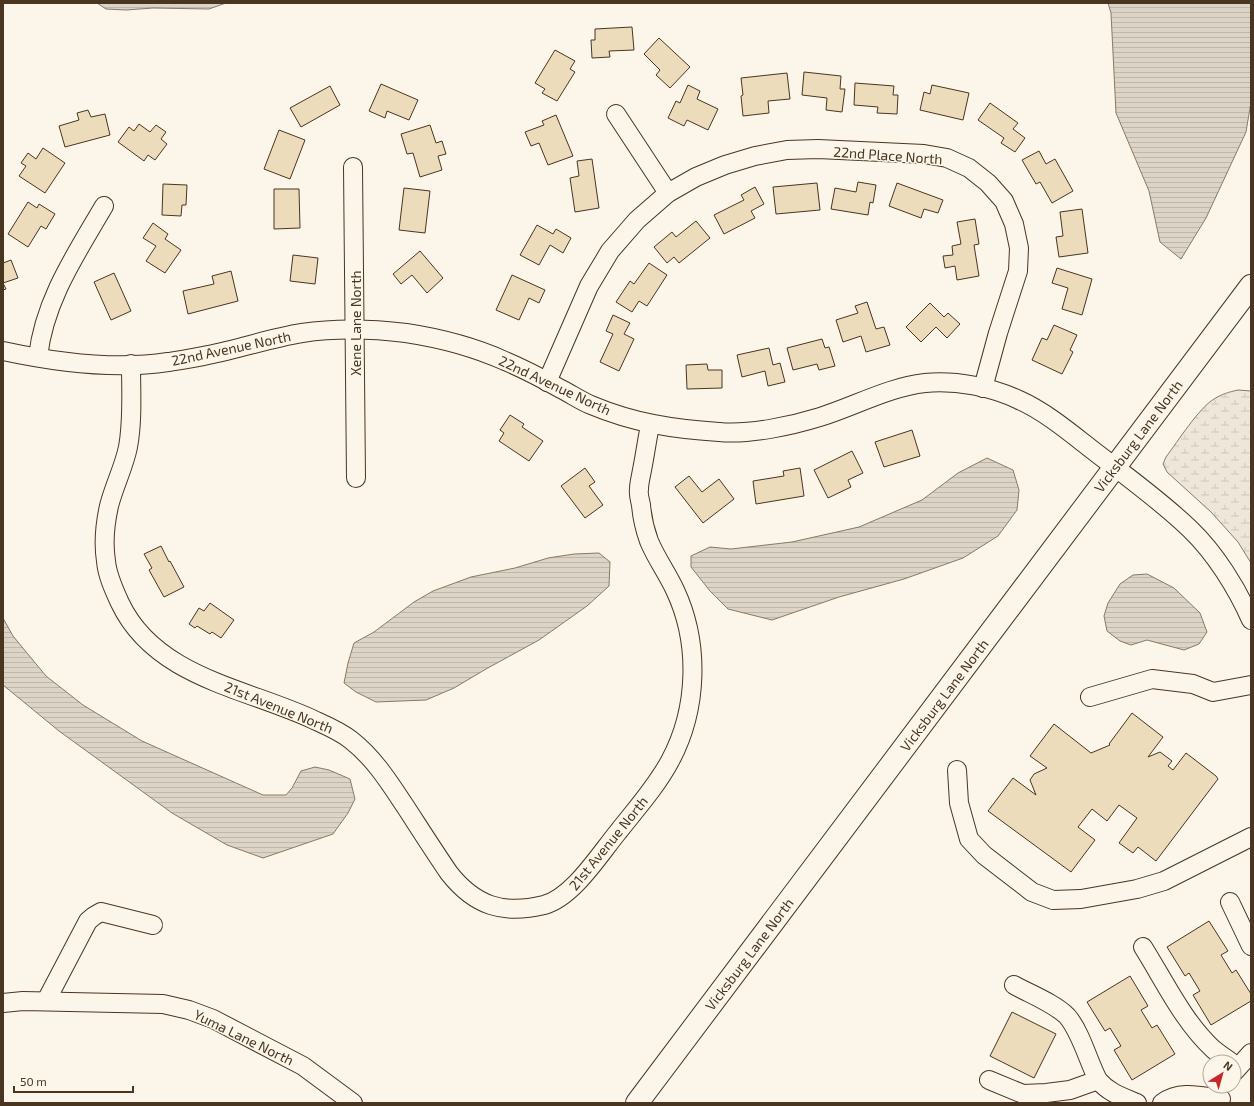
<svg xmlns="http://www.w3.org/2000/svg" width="1254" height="1106" viewBox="0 0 1254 1106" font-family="'Exo 2',sans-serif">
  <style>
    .wetland { fill: url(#wetland-marsh); stroke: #887966 }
    .water { fill: url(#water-rules); stroke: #887966 }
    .building { fill: #ecdcbc; stroke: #4a3520 }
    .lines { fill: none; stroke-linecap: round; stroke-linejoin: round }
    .minor-casing { stroke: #4a3520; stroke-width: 20 }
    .major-casing { stroke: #4a3520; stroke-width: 24 }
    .minor { stroke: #fbf6e9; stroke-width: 18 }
    .major { stroke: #fbf6e9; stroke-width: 22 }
    .labels { text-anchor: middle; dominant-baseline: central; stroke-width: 3; stroke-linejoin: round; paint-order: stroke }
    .street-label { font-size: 14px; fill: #4a3520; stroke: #fbf6e9 }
  </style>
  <defs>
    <pattern id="wetland-marsh" width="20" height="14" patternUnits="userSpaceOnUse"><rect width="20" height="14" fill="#ede6d9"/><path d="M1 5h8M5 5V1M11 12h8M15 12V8" fill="none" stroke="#cdc6ba"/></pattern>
    <pattern id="water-rules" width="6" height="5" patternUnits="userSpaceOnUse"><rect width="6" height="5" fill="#dcd4c6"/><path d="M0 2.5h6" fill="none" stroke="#beb7aa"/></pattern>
  </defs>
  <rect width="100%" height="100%" fill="#fbf6e9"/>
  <path class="wetland" d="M1238 390 1251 391V563L1238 542 1211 512 1167 472 1163 464 1166 457C1178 441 1199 408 1214 399 1222 394 1229 392 1238 390Z"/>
  <g class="water">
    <path d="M97 3H226L209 9 153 8 126 10 106 9Z"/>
    <path d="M1108 3H1251V102L1246 132 1206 218 1181 259 1160 242 1149 191 1116 113 1111 13Z"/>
    <path d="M987 458 1013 470 1019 490 1017 510 998 536 963 558 904 579 839 597 772 620 728 609 710 591 691 567V556L710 547 731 549 792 542 859 527 922 500 958 473Z"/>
    <path d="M599 553 610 562 609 586 587 606 539 640 486 669 454 688 426 700 376 702 356 692 344 683 348 663 354 643 374 632 414 602 433 591 471 577 515 568 548 558 574 554Z"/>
    <path d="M1147 574 1174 588 1200 613 1207 632 1199 644 1184 650 1147 640 1131 645 1120 641 1107 631 1104 616 1108 603 1120 584 1133 575Z"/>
    <path d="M3 618 13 636 46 676 83 705 142 741 263 795H286L292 788 301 771 315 767 329 770 350 779 355 799 348 813 333 834 263 858 227 845 172 813 59 731 3 685Z"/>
  </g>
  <g class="building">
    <path d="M632 27 634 50 609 51 610 57 592 58 591 40H595V29Z"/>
    <path d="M659 38 690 67 670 88 656 75 660 70 644 54Z"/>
    <path d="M555 50 575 61 570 69 575 72 557 101 542 93 545 89 535 83Z"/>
    <path d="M804 72 841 76 840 89H845L842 112 826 110 827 98 802 95Z"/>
    <path d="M787 73 790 99 768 101 769 113 743 116 741 96 743 95 741 78Z"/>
    <path d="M855 83 894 86 893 95H898L897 114 877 113 878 107 854 105Z"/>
    <path d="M381 84 418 100 409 120 387 111 385 118 369 111Z"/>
    <path d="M688 85 700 91 697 99 718 109 708 130 687 120 684 126 668 118 676 101 680 103Z"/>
    <path d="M932 85 969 93 963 120 920 110 924 92 930 94Z"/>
    <path d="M330 86 340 105 301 127 290 108Z"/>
    <path d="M990 103 1018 123 1013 129 1025 138 1015 152 1001 143 1004 138 978 120Z"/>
    <path d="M88 110 91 117 105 114 110 135 65 147 59 126 79 120 77 113Z"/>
    <path d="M556 115 573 156 548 165 539 143 531 146 525 132 544 125 542 121Z"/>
    <path d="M139 124 150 132 156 125 166 132 161 139 167 144 155 160 148 155 144 161 118 142 129 127 134 131Z"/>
    <path d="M430 125 436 143 442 141 446 154 438 156 442 170 420 177 413 153 407 154 401 134Z"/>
    <path d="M279 130 305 140 290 179 264 169Z"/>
    <path d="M43 148 65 163 45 193 19 176 26 166 21 163 28 153 36 159Z"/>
    <path d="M1039 151 1046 164 1055 159 1073 191 1052 203 1040 182 1036 184 1022 160Z"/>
    <path d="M592 159 599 208 575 212 570 178 579 176 577 161Z"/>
    <path d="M858 182 876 185 873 203 870 202 868 215 831 209 835 188 856 192Z"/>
    <path d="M817 183 820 210 776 214 773 187Z"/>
    <path d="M897 183 943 200 938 213 924 209 921 218 889 206Z"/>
    <path d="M163 184 187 185 186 205H182L181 216 162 215Z"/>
    <path d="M755 187 764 204 751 211 755 218 724 234 714 215 744 200 741 195Z"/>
    <path d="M404 188 430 191 425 233 399 230Z"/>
    <path d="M274 189H299L300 228 274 229Z"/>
    <path d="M28 202 37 208 39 204 55 214 46 229 41 226 28 247 8 234Z"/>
    <path d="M1082 209 1088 253 1059 257 1056 237 1063 236 1060 212Z"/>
    <path d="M975 219 979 244 974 245 979 276 957 280 955 266 945 268 943 256 953 255 952 246 961 244 957 222Z"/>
    <path d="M696 221 710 238 679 263 674 257 667 263 654 247 672 232 676 237Z"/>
    <path d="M153 223 168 234 165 239 181 250 165 273 146 261 156 246 143 238Z"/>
    <path d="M537 225 553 234 556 229 571 238 563 253 550 245 539 265 520 255Z"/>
    <path d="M420 251 443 278 427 293 412 275 401 284 393 274Z"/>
    <path d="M293 255 318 258 315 284 290 281Z"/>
    <path d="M11 260 18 278 3 283 6 289 3 290V263Z"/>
    <path d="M649 263 667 275 647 306 639 301 632 312 616 302 630 281 634 284Z"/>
    <path d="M1057 268 1092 279 1082 315 1062 309 1068 288 1052 283Z"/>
    <path d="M231 271 238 301 188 314 183 291 214 284 212 276Z"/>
    <path d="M114 273 131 311 111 320 94 282Z"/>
    <path d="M512 275 545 290 539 303 529 298 519 320 496 310Z"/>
    <path d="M867 302 876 329 884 327 890 345 866 352 861 336 843 342 836 320 858 313 855 306Z"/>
    <path d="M930 303 944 317 948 313 960 324 947 338 936 327 921 342 906 327Z"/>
    <path d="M613 315 630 323 624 334 634 339 619 371 600 362 613 334 606 331Z"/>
    <path d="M1054 325 1077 335 1070 350 1073 352 1062 374 1032 360 1042 338 1047 340Z"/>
    <path d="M822 339 825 348 829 347 835 366 819 370 817 364 793 370 787 348Z"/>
    <path d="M769 348 773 365 780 363 785 382 768 386 765 371 742 377 737 355Z"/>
    <path d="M707 364 708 370H722V388L687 389 686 365Z"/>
    <path d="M510 415 524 424 522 427 543 441 529 461 499 441 504 433 500 430Z"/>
    <path d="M912 430 920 456 884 467 875 442Z"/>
    <path d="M852 451 863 473 848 480 851 487 828 498 814 470Z"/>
    <path d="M585 468 595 482 589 486 603 505 585 518 561 486Z"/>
    <path d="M800 468 804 496 756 504 753 481 784 476 783 471Z"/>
    <path d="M689 476 702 492 719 479 734 499 703 523 675 487Z"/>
    <path d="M161 546 169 562 170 561 184 587 164 597 149 570 152 568 144 554Z"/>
    <path d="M210 603 234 620 221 638 212 632 210 634 197 626 195 628 189 624 199 608 204 611Z"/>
    <path d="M1132 713 1163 737 1148 757 1160 752 1172 761 1168 766 1173 770 1186 753 1216 776 1218 779 1156 861 1138 847 1133 853 1119 843 1137 818 1119 805 1107 821 1092 809 1078 827 1095 840 1071 872 988 811 1013 778 1036 795 1030 780 1034 774 1047 768 1030 756 1054 724 1091 753 1110 745 1109 744Z"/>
    <path d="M1209 921 1228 951 1221 955 1232 973 1236 970 1251 994V1001L1211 1025 1193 995 1200 991 1189 973 1185 976 1167 947Z"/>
    <path d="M1130 976 1148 1006 1141 1010 1152 1028 1157 1025 1175 1054 1132 1080 1114 1050 1121 1046 1110 1028 1105 1031 1087 1002Z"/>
    <path d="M1012 1012 1056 1034 1034 1078 990 1056Z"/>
  </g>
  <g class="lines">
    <g class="minor-casing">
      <g id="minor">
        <path d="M616 114 668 193"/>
        <path d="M353 167 356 478"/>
        <path d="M3 351C54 362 116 370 168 362 181 360 195 358 208 355 240 349 270 338 302 333 336 328 372 329 406 333 439 338 474 347 505 361 524 369 543 379 561 389 571 394 581 401 591 405 634 423 673 429 719 432 749 435 791 426 820 417 855 406 889 387 925 383 956 380 992 387 1019 400 1048 413 1074 436 1099 455 1130 479 1162 502 1190 529 1215 553 1237 588 1251 620"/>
        <path d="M38 357C44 301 76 254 104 206"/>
        <path d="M131 364C131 392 133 420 128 447 124 467 114 486 109 506 105 524 103 542 106 561 107 575 114 590 120 603 155 677 245 688 312 719 325 725 340 731 351 740 374 758 389 782 405 806 420 829 434 851 449 873 475 906 503 915 544 905 573 897 599 855 618 832 636 809 656 787 670 761 698 709 700 643 675 590 667 573 656 558 649 541 645 530 642 517 641 505 640 500 638 494 639 489 639 483 641 476 642 470 645 455 647 440 650 425"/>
        <path d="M547 382 589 286 610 251 637 220 668 193 696 177 725 165 755 156 787 150 818 149 924 154 947 158 969 168 988 183 1004 201 1014 224 1019 248 1018 271 998 333 983 388"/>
        <path d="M1090 697 1152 679 1193 684 1213 692 1251 685"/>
        <path d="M957 770 959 803 969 839 984 855 1032 892 1053 900 1081 899 1137 889 1164 881 1251 837"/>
        <path d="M1230 902 1251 946"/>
        <path d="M1143 947C1165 982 1183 1021 1213 1049 1219 1054 1225 1058 1231 1062"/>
        <path d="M1014 985C1030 994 1054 1003 1067 1016 1081 1032 1088 1061 1098 1080 1109 1093 1122 1097 1137 1103"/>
        <path d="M46 1001 88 921 94 916 101 912 153 925"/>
        <path d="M3 1003 23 1001 163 1004 189 1010 213 1019 303 1066 353 1103"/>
        <path d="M1234 1072 1251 1053"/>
        <path d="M989 1080 1023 1094 1046 1093 1070 1090 1098 1080"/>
        <path d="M1162 1103C1180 1090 1200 1096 1221 1099"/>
      </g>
    </g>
    <g class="major-casing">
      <path id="major" d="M637 1103 1251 286"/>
    </g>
    <use href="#minor" class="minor"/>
    <use href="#major" class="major"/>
  </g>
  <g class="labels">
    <g class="street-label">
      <text transform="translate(888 155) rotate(4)">22nd Place North</text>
      <text transform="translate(355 323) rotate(-90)">Xene Lane North</text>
      <text transform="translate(231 348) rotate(-12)">22nd Avenue North</text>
      <text transform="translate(555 385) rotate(25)">22nd Avenue North</text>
      <text transform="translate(1138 436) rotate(-53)">Vicksburg Lane North</text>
      <text transform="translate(944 695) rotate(-53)">Vicksburg Lane North</text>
      <text transform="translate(279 707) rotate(22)">21st Avenue North</text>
      <text transform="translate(608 843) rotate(-51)">21st Avenue North</text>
      <text transform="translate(749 954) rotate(-53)">Vicksburg Lane North</text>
      <text transform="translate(244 1037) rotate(26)">Yuma Lane North</text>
    </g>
  </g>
  <rect width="1254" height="1106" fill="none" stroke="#4a3520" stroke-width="8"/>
  <g transform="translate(1222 1074) rotate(37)"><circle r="19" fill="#fbf6e9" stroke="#b4a999"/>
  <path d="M0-3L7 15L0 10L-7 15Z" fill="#c62828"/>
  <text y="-6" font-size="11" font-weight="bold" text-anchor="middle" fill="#4a3520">N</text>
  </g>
  <path d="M14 1086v6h119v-6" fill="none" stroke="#4a3520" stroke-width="2"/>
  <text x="20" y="1086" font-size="12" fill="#4a3520" stroke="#fbf6e9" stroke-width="3" paint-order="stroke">50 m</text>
</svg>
